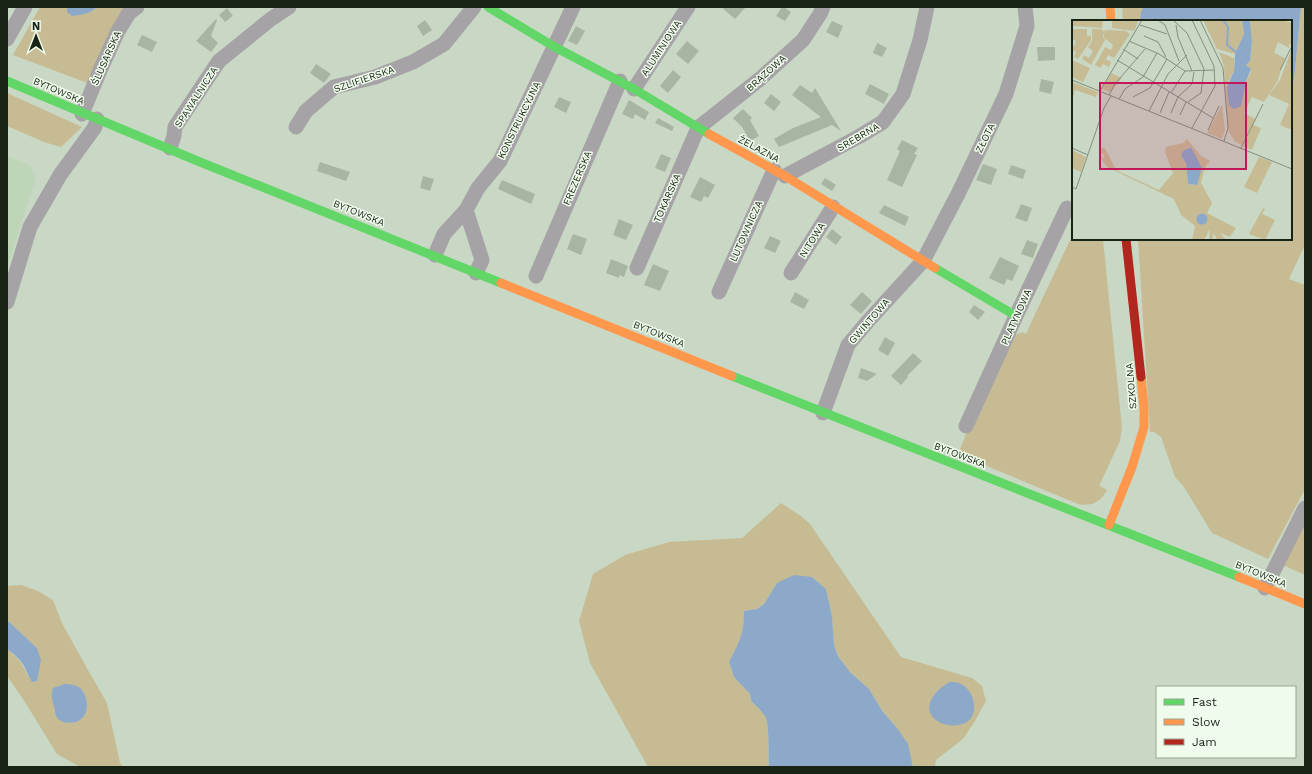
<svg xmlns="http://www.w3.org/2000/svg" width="1312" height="774" viewBox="0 0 1312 774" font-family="'Work Sans',sans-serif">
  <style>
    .built { fill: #bed6b7 }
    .green { fill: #c7bb94 }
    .water { fill: #8ca9c9 }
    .building { fill: #a7b6a3 }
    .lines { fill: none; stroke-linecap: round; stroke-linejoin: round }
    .street { stroke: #a6a3a7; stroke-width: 15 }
    .fast { stroke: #63d668; stroke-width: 9 }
    .slow { stroke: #ff974d; stroke-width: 9 }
    .jam { stroke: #b3261e; stroke-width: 9 }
    .labels { text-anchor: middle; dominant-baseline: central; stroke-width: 3; stroke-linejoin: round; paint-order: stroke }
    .street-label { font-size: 10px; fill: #182215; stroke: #effceb }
    .inset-river { fill: none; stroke: #8ca9c9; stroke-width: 2 }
    .inset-road { fill: none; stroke: #828f7f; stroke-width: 1 }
    .view { fill: #c2185b; fill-opacity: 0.15; stroke: #c2185b; stroke-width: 2 }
    .inset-edge { fill: none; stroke: #182215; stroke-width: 2 }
  </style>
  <rect width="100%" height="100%" fill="#c9d8c5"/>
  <path class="built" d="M7 156 30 165 36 179 7 268Z"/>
  <g class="green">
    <path d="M40 7H67L68 12C78 14 89 16 97 7H132L90 84 13 55Z"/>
    <path d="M1122 7H1143L1141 12 1140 21H1123Z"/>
    <path d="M1301 7H1305V245L1289 279 1305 285V489L1268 559 1212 533 1184 487 1175 477 1161 437 1154 432H1150L1138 239H1291V98L1295 70Z"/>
    <path d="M7 93 82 127 61 147 44 142 7 126Z"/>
    <path d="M1073 234V239H1103L1122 428 1120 441 1100 484V486L1107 490C1101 502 1091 507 1078 504L958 454 967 432 1012 336 1023 332 1026 334 1036 312Z"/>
    <path d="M781 503 801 516 810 524 901 657 972 678 982 686 986 701 975 721 963 739 936 760 935 767H913V764L897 728 883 712 869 689 850 672 838 656 834 645 832 616 826 589 812 577 777 583 764 604 757 609 744 611V621L740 641 729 662 734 677 750 694 751 701C756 706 761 710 765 716 770 725 768 755 769 767H648L590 663 579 621 593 574 625 555 669 542 742 538Z"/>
    <path d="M1305 520V575L1283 565Z"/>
    <path d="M21 585 38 591 53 600 62 623 88 670 107 703 120 763 124 767H80L57 754 23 699 7 676V649C17 657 23 664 28 676L37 648 7 620V586Z"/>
  </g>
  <g class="water">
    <path d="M67 7H97C91 14 80 15 72 16L67 12Z"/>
    <path d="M1143 7H1301L1295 70 1291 98V21H1140L1141 12Z"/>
    <path d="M794 575 812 577 826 589 832 616 834 645 838 656 850 672 869 689 883 712 897 728 908 744 913 767H769C768 755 770 725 765 716 761 710 756 706 751 701L750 694 734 677 729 662C739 643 744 634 744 611L757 609 764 604 777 583Z"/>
    <path d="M7 620 37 648 41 660 37 681 32 682C29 677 27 673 25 668 21 660 14 654 7 649Z"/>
    <path d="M950 682C952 682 957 682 959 683 970 687 977 702 973 714 969 727 949 728 939 722 918 709 935 690 950 682Z"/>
    <path d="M65 684C70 684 76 685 80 688 88 695 90 713 81 719 75 725 60 724 56 716 55 714 55 712 55 710 53 702 50 696 53 688Z"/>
  </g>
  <g class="building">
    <path d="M721 7H746L735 19Z"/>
    <path d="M782 7H784L791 12 785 21 776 16Z"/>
    <path d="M227 8 233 16 225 22 219 15Z"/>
    <path d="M216 19 217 20 211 36 218 43 211 52 196 41Z"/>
    <path d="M425 20 432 30 423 36 417 26Z"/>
    <path d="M832 21 843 26 838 38 826 32Z"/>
    <path d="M576 26 585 31 577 45 568 41Z"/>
    <path d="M142 35 157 42 152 52 137 45Z"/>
    <path d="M687 41 699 51 688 64 676 54Z"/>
    <path d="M877 43 887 48 882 57 873 53Z"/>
    <path d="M1037 47H1055V60L1038 61Z"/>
    <path d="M316 64 331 74 324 83 310 73Z"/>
    <path d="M673 70 681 77 668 93 660 86Z"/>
    <path d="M1041 79 1054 82 1051 94 1039 91Z"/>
    <path d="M870 84 889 94 884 104 865 94Z"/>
    <path d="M800 85 812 93 815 88 841 131 832 125 779 147 774 139 793 128 821 117 792 95Z"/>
    <path d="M771 94 781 102 774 111 764 103Z"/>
    <path d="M559 97 571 102 566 113 554 107Z"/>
    <path d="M629 100 649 112 645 120 635 114 633 119 622 114Z"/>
    <path d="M743 109 752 118 750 120 759 136 750 141 742 127 733 118Z"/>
    <path d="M658 118 674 127 672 131 655 123Z"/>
    <path d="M902 140 918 148 914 154 917 155 902 187 887 180 900 151 897 149Z"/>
    <path d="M661 154 671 158 665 172 655 168Z"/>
    <path d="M320 162 350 172 346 181 317 171Z"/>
    <path d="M983 164 997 169 991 185 976 180Z"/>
    <path d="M1011 165 1026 170 1023 179 1008 174Z"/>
    <path d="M423 176 434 179 430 191 420 188Z"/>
    <path d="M700 177 715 185 708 198 704 196 701 202 690 197Z"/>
    <path d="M825 178 836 185 832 191 821 184Z"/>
    <path d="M502 180 535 194 531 204 498 189Z"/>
    <path d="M1021 204 1032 208 1027 222 1015 218Z"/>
    <path d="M884 205 909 217 905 226 879 213Z"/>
    <path d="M619 219 633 225 626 240 613 235Z"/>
    <path d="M832 229 842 237 836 245 826 237Z"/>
    <path d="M573 234 587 239 581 255 567 249Z"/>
    <path d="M770 236 781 241 775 253 764 248Z"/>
    <path d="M1027 240 1038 244 1033 258 1021 254Z"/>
    <path d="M1000 257 1019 266 1012 281 1007 279 1004 285 989 278Z"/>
    <path d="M611 259 628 266 624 277 619 275V278L606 273Z"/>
    <path d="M653 264 669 271 660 291 644 285Z"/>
    <path d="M795 292 809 300 804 309 790 302Z"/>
    <path d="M862 292 872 301 861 314 850 305Z"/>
    <path d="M974 305 985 312 978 320 969 312Z"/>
    <path d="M885 337 895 343 888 356 878 350Z"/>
    <path d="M913 353 922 361 907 376 908 377 901 385 891 376Z"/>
    <path d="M861 368 877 374 867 381 858 378Z"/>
  </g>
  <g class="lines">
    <g class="street">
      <path d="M7 39 25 7"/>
      <path d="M634 89 688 7"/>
      <path d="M82 114 101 68 118 31 129 13 137 7"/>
      <path d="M296 127 306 111 334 87 375 77 413 62 444 44 474 7"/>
      <path d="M170 148 174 136 175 127 219 61 271 19 289 7"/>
      <path d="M785 176 860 136 883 122 903 94 920 40 927 7"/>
      <path d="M466 210 482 260 476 273"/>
      <path d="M435 255 444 234 466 210 478 188 500 161 573 7"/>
      <path d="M637 268 698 128 760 79 803 40 820 14 823 7"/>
      <path d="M791 273 833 207"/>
      <path d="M536 276 620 81"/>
      <path d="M719 292 774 170"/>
      <path d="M7 302 30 227 60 175 95 127 97 119"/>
      <path d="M823 413 848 345 869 320 923 261 958 194 1006 94 1027 26 1025 7"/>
      <path d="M966 426 1016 316 1067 208"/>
      <path d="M1265 588 1305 508"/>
    </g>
    <g class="fast">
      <path d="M488 7 553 46 634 89 709 134"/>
      <path d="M7 81 200 162 501 283"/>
      <path d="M935 268 1016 316"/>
      <path d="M732 376 1239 577"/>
    </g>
    <g class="slow">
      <path d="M1110 7 1111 21"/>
      <path d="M709 134 785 176 935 268"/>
      <path d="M501 283 732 376"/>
      <path d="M1109 525 1132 467 1144 427V408L1141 377"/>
      <path d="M1239 577 1305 604"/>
    </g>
    <path class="jam" d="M1126 239 1141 377"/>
  </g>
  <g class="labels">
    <g class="street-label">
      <text transform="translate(661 48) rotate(-57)">ALUMINIOWA</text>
      <text transform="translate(106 58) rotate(-66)">ŚLUSARSKA</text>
      <text transform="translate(766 73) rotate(-42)">BRĄZOWA</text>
      <text transform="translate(364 79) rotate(-19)">SZLIFIERSKA</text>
      <text transform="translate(59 91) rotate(23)">BYTOWSKA</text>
      <text transform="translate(196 97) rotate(-57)">SPAWALNICZA</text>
      <text transform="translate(519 120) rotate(-64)">KONSTRUKCYJNA</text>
      <text transform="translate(858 137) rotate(-30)">SREBRNA</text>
      <text transform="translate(985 138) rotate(-64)">ZŁOTA</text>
      <text transform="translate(759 149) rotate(28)">ŻELAZNA</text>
      <text transform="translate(577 178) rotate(-67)">FREZERSKA</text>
      <text transform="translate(667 198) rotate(-66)">TOKARSKA</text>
      <text transform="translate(359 213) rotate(22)">BYTOWSKA</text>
      <text transform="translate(746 231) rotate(-66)">LUTOWNICZA</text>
      <text transform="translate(812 240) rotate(-58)">NITOWA</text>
      <text transform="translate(1016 317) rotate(-66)">PLATYNOWA</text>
      <text transform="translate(869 321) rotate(-49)">GWINTOWA</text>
      <text transform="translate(659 334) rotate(22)">BYTOWSKA</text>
      <text transform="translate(1131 386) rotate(-95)">SZKOLNA</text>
      <text transform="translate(960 455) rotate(21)">BYTOWSKA</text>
      <text transform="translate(1261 574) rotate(22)">BYTOWSKA</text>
    </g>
  </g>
  <g transform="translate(1072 20)">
    <rect width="220" height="220" fill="#c9d8c5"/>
    <path d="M0 0H67L62 11 40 8V1H31L30 8 0 6ZM131 0H170L172 14 163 34 145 29ZM177 0H209L220 3V25L217 24V28L206 22 202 33 213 38 205 62 192 82 180 77 172 93 184 99 170 125 163 122 156 111 152 46 147 32 162 38V51L155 64 157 85 169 86 174 61 179 52 174 45 178 41 180 22ZM0 9H15V16H19V20L6 39 2 37 4 32 0 30 4 21 0 19ZM20 9H30L33 20 19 45 10 39 12 35 17 38 21 31 16 27 20 21ZM36 10 54 11 58 14 42 38 36 35 34 39 39 42 37 47 31 44 28 48 23 45 33 27 39 30 41 25 31 17V11ZM220 28V110L208 105 217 84 197 75 208 60ZM0 40 18 48 11 62 0 57ZM39 53 50 58 38 72 30 69ZM0 62 26 72 24 77 3 70 0 80ZM150 85 153 110 150 119 135 113ZM181 105 189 108 180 130 171 126ZM115 119 129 136 138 141 133 147 129 163 140 183 135 193 164 208 158 217 148 213 154 220H145L142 213 140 220H137L138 209 132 220H120L123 206 109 195 102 179 35 147 27 135V133L32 139V135L27 132 28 128H33L44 150 87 170 101 153 93 132 94 127 111 123ZM117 127 120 128 122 136 129 146 125 165 116 164 114 143 109 137ZM0 130 14 137 9 152 0 148ZM187 137 200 142 185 173 172 167ZM191 188 193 189 190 194 203 200 193 220 177 214Z" fill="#c7bb94" fill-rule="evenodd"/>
    <path d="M170 0H177L178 2 180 22 178 41 174 45 179 49 174 61 169 86 162 89 157 85 155 67 162 51 163 34 172 14ZM119 127 130 148 125 165 116 164 114 143 109 136 111 131ZM124.5 199a5.5 5.5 0 1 1 11 0a5.5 5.5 0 1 1-11 0Z" fill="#8ca9c9"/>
    <path class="inset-river" d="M151 0 156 7 155 25 164 32"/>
    <path class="inset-road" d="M86 0 93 5 107 41M101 0 115 13 132 49 129 73 116 82M120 0 142 46 143 66 120 108M128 0 151 48 156 108 152 121M68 5 95 14M104 5 106 17 120 51M72 16 86 22 94 37M57 21 87 34 113 51 142 50M51 29 66 39M45 40 141 98M208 50 220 26M0 60 220 149M28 71 70 0M99 73 113 51M37 75 43 64 73 29M61 77 78 68 95 39M47 79 53 69 71 57 85 33M77 91 96 54 115 35M88 93 97 72M99 93 106 77 120 64 122 52M108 95 114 82M136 110 147 86M0 128 16 135M169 128 191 84M0 167 4 169 32 88 39 76"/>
    <path class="view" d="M28 63H174V149H28Z"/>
    <rect width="220" height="220" class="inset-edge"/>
  </g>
  <rect width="1312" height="774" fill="none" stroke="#182215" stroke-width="16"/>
  <rect x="1156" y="686" width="140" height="72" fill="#effceb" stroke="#99a595"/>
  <rect x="1164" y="699" width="20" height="6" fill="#63d668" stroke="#99a595"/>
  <text x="1192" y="706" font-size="12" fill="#182215">Fast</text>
  <rect x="1164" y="719" width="20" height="6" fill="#ff974d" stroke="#99a595"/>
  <text x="1192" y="726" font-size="12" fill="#182215">Slow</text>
  <rect x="1164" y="739" width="20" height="6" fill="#b3261e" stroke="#99a595"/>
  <text x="1192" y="746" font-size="12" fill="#182215">Jam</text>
  <g transform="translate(36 36)" stroke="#effceb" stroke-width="3" paint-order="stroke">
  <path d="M0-3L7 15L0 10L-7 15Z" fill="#182215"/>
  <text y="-6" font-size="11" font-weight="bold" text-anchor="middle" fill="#182215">N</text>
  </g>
</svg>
